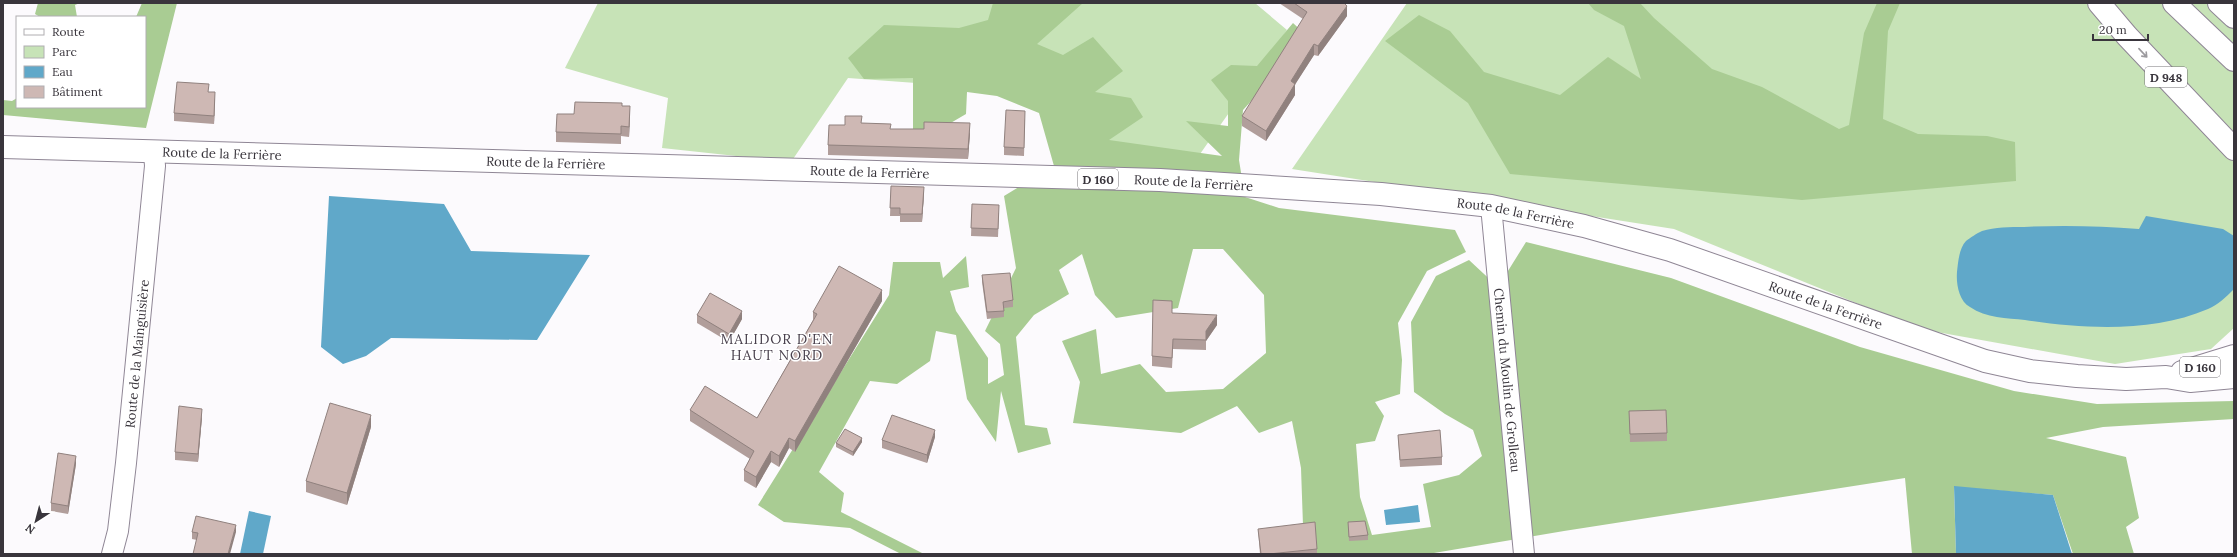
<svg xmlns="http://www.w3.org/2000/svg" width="2237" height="557" viewBox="0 0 2237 557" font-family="Lora,serif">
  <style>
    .green { fill: #c7e3b7 }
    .forest { fill: #a9cc93 }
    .water { fill: #60a8c9 }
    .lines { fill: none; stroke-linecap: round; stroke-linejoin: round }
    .minor-casing { stroke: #8f8695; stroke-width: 22 }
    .major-casing { stroke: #8f8695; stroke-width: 24 }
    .highway-casing { stroke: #8f8695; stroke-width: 24 }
    .minor { stroke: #fff; stroke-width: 20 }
    .major { stroke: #fff; stroke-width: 22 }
    .highway { stroke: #fff; stroke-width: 22 }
    .wall { fill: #b19e9b }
    .shaded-wall { fill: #90817e }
    .building { fill: #ceb8b4; stroke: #90817e }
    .oneway { stroke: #9c9a9e }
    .labels { text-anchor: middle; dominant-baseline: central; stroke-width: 3; stroke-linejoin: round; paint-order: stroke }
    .shield { fill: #fff; stroke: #747276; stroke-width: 1 }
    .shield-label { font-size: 12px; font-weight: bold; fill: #39353c }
    .street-label { font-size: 13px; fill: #39353c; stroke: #fff }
    .neighbourhood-label { font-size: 14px; letter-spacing: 1px; fill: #49404d; stroke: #fff }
  </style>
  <rect width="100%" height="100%" fill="#fcfafd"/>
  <g class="green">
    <path d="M598 3H1255L1287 30 1193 164H1068L1053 93 848 78 791 162 662 148 668 98 565 68Z"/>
    <path d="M1407 3H2221L2234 21V328L2211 349 2115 364 1920 329 1674 229 1292 169Z"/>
  </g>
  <g class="forest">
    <path d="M38 3H80L75 5 77 17H40L35 14Z"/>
    <path d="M142 3H177L146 128 3 115V100L12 101 17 98V107H145V17H136Z"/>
    <path d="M993 3H1083L1037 44 1063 55 1093 37 1123 71 1095 92 1131 98 1143 117 1109 140 1222 156 1186 121 1228 126V101L1211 80 1231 65 1257 66 1293 23 1309 38 1243 110 1239 160 1245 197 1279 208 1455 230 1466 252 1427 271 1398 323 1402 360 1400 394 1375 402 1384 416 1375 441 1356 444 1360 497 1372 535 1431 527 1423 484 1459 475 1482 456 1473 430 1445 414 1414 392 1411 322 1436 276 1469 260 1498 287 1526 242 1671 278 1860 347 2014 391 2097 404 2234 401V419L2103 427 2046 438 2126 457 2139 518 2126 527 2134 554H2073L2053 495 1954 487 1956 554H1912L1905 478 1564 531 1428 554H1304L1301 468 1292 421 1259 433 1237 406 1181 433 1073 423 1080 382 1062 341 1096 329 1101 374 1140 364 1166 392 1223 389 1266 353 1264 295 1223 249H1193L1178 308 1116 318 1095 295 1082 254 1059 270 1069 294 1034 315 1016 337 1025 425 1047 428 1051 444 1018 453 1001 391 996 442 967 399 956 335 936 331 930 361 897 384 870 381 819 472 844 493 841 512 924 554H901L850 528 784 522 758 505 889 295 893 262H940L943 278 966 256 969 287 950 291 956 311 988 358V384L1004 375 1000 344 985 331 1016 268 1004 196 1054 166 1039 113 997 96 967 92 966 114 913 145V78L864 79 848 58 884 25 959 28 988 20Z"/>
    <path d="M1588 3H1640L1654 18 1712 69 1762 87 1839 129 1849 125 1864 33 1877 3H1900L1888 31 1883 119 1918 134 1987 136 2015 142 2016 181 1802 200 1510 174 1468 103 1385 41 1419 15 1450 31 1484 72 1560 95 1608 57 1641 79 1624 26 1594 10Z"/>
  </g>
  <g class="water">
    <path d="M329 196 444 204 471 251 590 255 537 340 391 338 366 356 343 364 321 347Z"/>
    <path d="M2146 216 2223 229 2234 236V289C2226 297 2218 305 2208 309 2152 333 2084 329 2025 320 2007 318 1986 318 1970 307 1959 301 1956 284 1957 272 1958 263 1959 248 1966 241 1970 238 1977 233 1982 231 1995 227 2010 227 2024 227 2062 225 2100 226 2139 229Z"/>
    <path d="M1954 486 2053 495 2072 554H1956Z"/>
    <path d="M1418 505 1420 522 1386 525 1384 510Z"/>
    <path d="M249 511 271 516 263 554H240Z"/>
  </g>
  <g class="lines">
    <g class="minor-casing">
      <g id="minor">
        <path id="s1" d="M1491 206 1524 554"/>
        <path id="s2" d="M112 554 118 531 126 463 155 166 154 153"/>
      </g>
    </g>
    <g class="major-casing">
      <g id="major">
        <path id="s3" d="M3 147 1160 180 1381 194 1491 206 1584 226 1670 250 1985 361 2030 371 2077 376 2126 379 2166 377 2190 381 2234 377"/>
        <path d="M2182 372 2234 356"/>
      </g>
    </g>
    <g class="highway-casing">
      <g id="highway">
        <path d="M2099 3 2127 36 2234 149"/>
        <path d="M2174 3 2234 60"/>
        <path d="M2219 3 2234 17"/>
      </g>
    </g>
    <use href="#minor" class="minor"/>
    <use href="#major" class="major"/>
    <use href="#highway" class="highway"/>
  </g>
  <g class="wall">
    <path d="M1279 3H1344L1347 16 1318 56 1314 55 1295 84V95L1266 141 1242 126V116L1303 19Z"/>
    <path d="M209 92 215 100 214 124 174 121V113Z"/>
    <path d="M622 106 630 116 629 137 621 136V144L556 142V132L574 114Z"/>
    <path d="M1025 119 1024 156 1004 155V147Z"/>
    <path d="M862 123 891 129 970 133 968 159 828 155V145L845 125Z"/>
    <path d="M891 186 924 194 922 222H900V216H890Z"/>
    <path d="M972 204 999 213 998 237 971 236Z"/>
    <path d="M982 275 1013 300V307L1004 308V317L987 319 982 282Z"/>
    <path d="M882 301 795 452 789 448 779 467 771 462 756 488 744 481V470L750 459 690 421V410L757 418 813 320V312Z"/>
    <path d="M1172 313 1217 325 1206 341V350L1173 349 1172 368 1152 366V356Z"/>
    <path d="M697 315 742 319 729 342 697 323Z"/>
    <path d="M1629 411 1667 433V441L1630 442Z"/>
    <path d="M202 417 198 462 175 460V452Z"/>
    <path d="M371 427 347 505 306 492V481Z"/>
    <path d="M1398 435 1442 457V465L1400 467Z"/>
    <path d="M935 437 927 463 882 448V440Z"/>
    <path d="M862 442 853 456 836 447V443Z"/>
    <path d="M76 464 68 514 51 511V503Z"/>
    <path d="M1348 522 1368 535V540L1349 541Z"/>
    <path d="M1258 529 1317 549V554H1260Z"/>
    <path d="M192 532H236L197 540 192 539Z"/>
  </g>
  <g class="shaded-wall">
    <path d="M1347 6V16L1318 56V46Z"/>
    <path d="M1314 44V55L1291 91V81Z"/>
    <path d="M1295 84V95L1266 141V131Z"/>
    <path d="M215 92V100L214 124V116Z"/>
    <path d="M630 106V116L629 137V127Z"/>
    <path d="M970 123V133L968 159V149Z"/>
    <path d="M924 187V194L922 222V214Z"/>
    <path d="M882 290V301L795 452V441Z"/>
    <path d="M742 311V319L729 342V334Z"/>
    <path d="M1217 315V325L1206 341V350V331Z"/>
    <path d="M202 409V417L198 462V454Z"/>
    <path d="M371 415V427L347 505V493Z"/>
    <path d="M935 430V437L927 463V455Z"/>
    <path d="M789 438V448L779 467V456Z"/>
    <path d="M862 438V442L853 456V452Z"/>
    <path d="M771 451V462L756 488V477Z"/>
    <path d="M76 456V464L68 514V506Z"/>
    <path d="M236 525V532L230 554H228Z"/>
  </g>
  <g class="building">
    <path d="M1294 3H1344L1347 6 1318 46 1314 44 1291 81 1295 84 1266 131 1242 116 1307 12Z"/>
    <path d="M177 82 209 84 208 92H215L214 116 174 113Z"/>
    <path d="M575 102 622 103V106H630L629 127 621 126V134L556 132 557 114H574Z"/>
    <path d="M1006 110 1025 111 1024 148 1004 147Z"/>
    <path d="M845 116H862L861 123 891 124 890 129H924V122L970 123 968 149 828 145 829 125H845Z"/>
    <path d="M891 186 924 187 922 214H900V208H890Z"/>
    <path d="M972 204 999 205 998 229 971 228Z"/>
    <path d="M839 266 882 290 795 441 789 438 779 456 771 451 756 477 744 470 754 451 690 410 705 386 757 418 817 314 813 312Z"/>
    <path d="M1010 273 1013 300 1003 302 1004 311 987 312 982 275Z"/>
    <path d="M710 293 742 311 729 334 697 315Z"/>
    <path d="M1153 300 1172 301V313L1217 315 1206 331V340L1173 339 1172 358 1152 356Z"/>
    <path d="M330 403 371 415 347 493 306 481Z"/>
    <path d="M179 406 202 409 198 454 175 452Z"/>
    <path d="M1666 410 1667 433 1630 434 1629 411Z"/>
    <path d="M892 415 935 430 927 455 882 440Z"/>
    <path d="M845 429 862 438 853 452 836 443Z"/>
    <path d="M1440 430 1442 457 1400 460 1398 435Z"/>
    <path d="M58 453 76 456 68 506 51 503Z"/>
    <path d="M196 516 236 525 228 554H193L198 533 192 532Z"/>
    <path d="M1365 521 1368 535 1349 537 1348 522Z"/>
    <path d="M1315 522 1317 549 1269 554H1261L1258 529Z"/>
  </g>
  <defs><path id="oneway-shaft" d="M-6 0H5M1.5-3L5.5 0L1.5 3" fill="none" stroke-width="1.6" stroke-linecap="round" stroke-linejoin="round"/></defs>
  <use class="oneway" href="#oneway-shaft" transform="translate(2143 53) rotate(47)"/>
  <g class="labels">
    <g class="shield">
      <rect x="2145" y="67" width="42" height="20" rx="3"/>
      <rect x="1078" y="169" width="40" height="20" rx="3"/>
      <rect x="2180" y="357" width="40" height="20" rx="3"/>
    </g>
    <g class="shield-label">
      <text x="2166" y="77">D 948</text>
      <text x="1098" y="179">D 160</text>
      <text x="2200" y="367">D 160</text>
    </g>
    <g class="street-label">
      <text stroke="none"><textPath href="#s3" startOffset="219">Route de la Ferrière</textPath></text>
      <text stroke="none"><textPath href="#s3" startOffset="543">Route de la Ferrière</textPath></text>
      <text stroke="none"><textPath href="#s3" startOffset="867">Route de la Ferrière</textPath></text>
      <text stroke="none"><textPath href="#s3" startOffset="1191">Route de la Ferrière</textPath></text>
      <text stroke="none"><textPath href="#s3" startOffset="1515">Route de la Ferrière</textPath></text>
      <text stroke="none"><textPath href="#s3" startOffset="1839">Route de la Ferrière</textPath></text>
      <text stroke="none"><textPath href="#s2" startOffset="202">Route de la Mainguisière</textPath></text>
      <text stroke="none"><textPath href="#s1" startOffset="175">Chemin du Moulin de Grolleau</textPath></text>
    </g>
    <g class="neighbourhood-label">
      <text x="777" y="339">MALIDOR D'EN<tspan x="777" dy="16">HAUT NORD</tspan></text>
    </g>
  </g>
  <rect width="2237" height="557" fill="none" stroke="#39353c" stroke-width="8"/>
  <rect x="16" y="16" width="130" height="92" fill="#ffffff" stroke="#b0aeb1"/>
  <rect x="24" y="29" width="20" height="6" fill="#ffffff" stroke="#b0aeb1"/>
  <text x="52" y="36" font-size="12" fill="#39353c">Route</text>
  <rect x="24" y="46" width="20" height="12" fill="#c7e3b7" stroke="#b0aeb1"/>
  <text x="52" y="56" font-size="12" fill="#39353c">Parc</text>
  <rect x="24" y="66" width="20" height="12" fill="#60a8c9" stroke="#b0aeb1"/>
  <text x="52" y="76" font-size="12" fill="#39353c">Eau</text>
  <rect x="24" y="86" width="20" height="12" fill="#ceb8b4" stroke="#b0aeb1"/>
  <text x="52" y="96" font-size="12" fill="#39353c">Bâtiment</text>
  <g transform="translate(36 521) rotate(216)" stroke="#ffffff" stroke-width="3" paint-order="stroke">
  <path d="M0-3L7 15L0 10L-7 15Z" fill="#39353c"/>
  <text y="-6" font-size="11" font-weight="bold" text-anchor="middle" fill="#39353c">N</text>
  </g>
  <path d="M2093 34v6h55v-6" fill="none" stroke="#39353c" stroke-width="2"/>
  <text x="2099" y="34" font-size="12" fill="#39353c" stroke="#ffffff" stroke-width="3" paint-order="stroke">20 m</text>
</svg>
